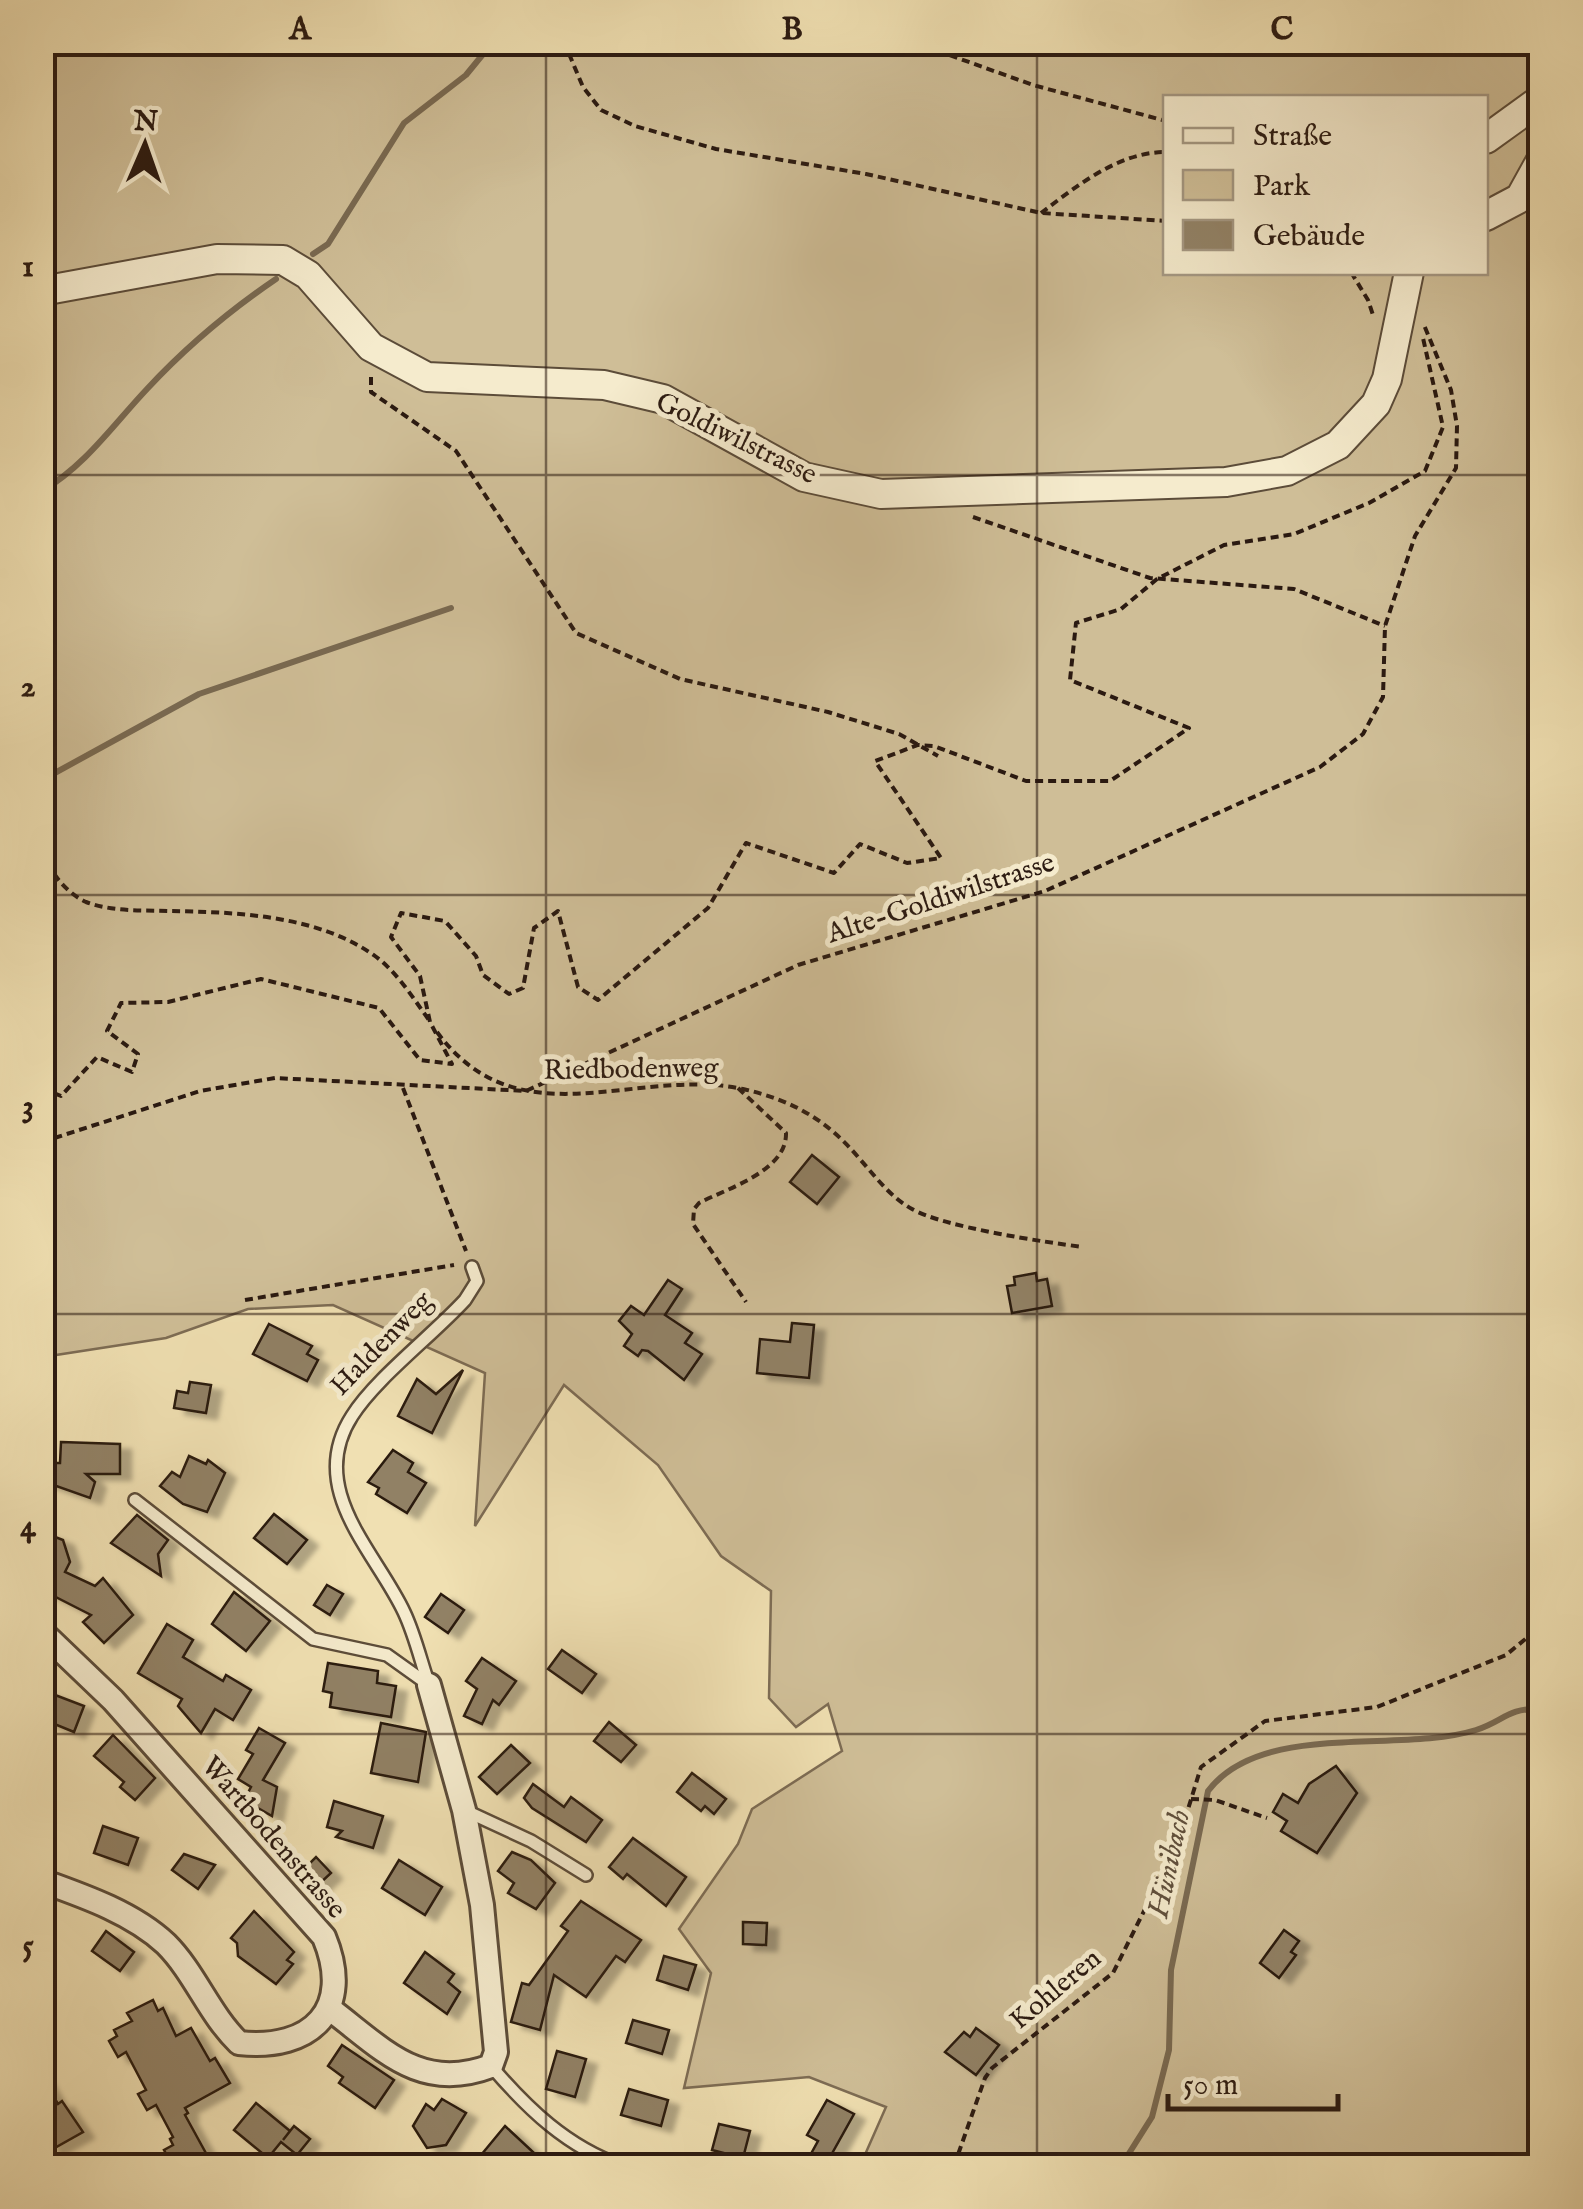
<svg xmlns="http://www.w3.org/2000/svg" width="1583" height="2209" viewBox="0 0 1583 2209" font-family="'IM FELL English',serif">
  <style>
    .green { fill: #cfbe97; stroke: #7d6c54; stroke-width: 2.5; fill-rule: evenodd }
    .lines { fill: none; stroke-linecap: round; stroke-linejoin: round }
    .stream { stroke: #796951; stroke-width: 6 }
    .building { fill: #918165; stroke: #2b1a11; stroke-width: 2.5; filter: url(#shadow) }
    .service-casing { stroke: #5c4c39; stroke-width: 16 }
    .minor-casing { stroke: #5c4c39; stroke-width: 28 }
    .tertiary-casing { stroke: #5c4c39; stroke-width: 32 }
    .path { stroke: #2b1a11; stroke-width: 4; stroke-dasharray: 8 5; stroke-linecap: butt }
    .service { stroke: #f5ebcd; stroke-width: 11 }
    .minor { stroke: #f5ebcd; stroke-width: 22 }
    .tertiary { stroke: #f5ebcd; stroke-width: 28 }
    .grid { fill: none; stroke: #2b1a11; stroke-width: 2.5; stroke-opacity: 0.55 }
    .labels { text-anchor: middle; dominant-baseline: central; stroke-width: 10; stroke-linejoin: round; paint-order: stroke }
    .street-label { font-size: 28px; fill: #2b1a11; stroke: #f5ebcd }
    .water-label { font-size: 30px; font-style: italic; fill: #5f4e3b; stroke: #f5ebcd }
    .neatline { fill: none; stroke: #2b1a11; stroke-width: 4 }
    .grid-label { font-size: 32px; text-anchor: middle; font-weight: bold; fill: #2b1a11 }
  </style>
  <defs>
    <filter id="shadow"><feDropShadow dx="11" dy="6" stdDeviation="2.5" flood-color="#0004"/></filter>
  </defs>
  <rect width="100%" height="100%" fill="#f0e0b2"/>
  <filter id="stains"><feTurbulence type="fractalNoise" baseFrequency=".002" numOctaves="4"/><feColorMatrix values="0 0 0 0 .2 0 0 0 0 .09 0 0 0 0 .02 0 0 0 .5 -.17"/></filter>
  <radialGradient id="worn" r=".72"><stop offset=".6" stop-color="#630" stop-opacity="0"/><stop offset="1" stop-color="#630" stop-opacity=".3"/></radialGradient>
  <path class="green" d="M43 43H1540V2166H860L886 2107 809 2077 684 2088 711 1973 679 1929 738 1844 752 1809 842 1751 828 1704 796 1727 769 1698 771 1591 721 1556 658 1465 564 1385 475 1526 485 1373 333 1305 248 1309 166 1338 43 1357ZM1166 98H1486V272H1166Z"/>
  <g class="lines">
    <g class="stream">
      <path d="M313 254 328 244 404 123 466 75 493 42"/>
      <path d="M42 491C86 465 113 425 147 389 186 347 229 311 276 279"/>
      <path d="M42 780 199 694 451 608"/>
      <path d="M1121 2166 1152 2117 1169 2050 1171 1970 1208 1791C1262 1720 1399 1754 1476 1730 1504 1721 1507 1708 1540 1709"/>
    </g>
  </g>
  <g class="building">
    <path d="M812 1155 839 1177 817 1204 790 1182Z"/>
    <path d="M1036 1273 1037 1281 1047 1279 1052 1306 1012 1313 1007 1286 1015 1285 1014 1277Z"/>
    <path d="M668 1280 682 1289 665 1315 692 1333 685 1343 702 1354 684 1380 648 1351 642 1350 638 1356 624 1346 632 1334 619 1321 631 1306 644 1315Z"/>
    <path d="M792 1323 814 1325 809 1378 757 1373 760 1339 790 1342Z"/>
    <path d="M269 1324 312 1346 307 1354 318 1360 307 1381 253 1354Z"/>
    <path d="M463 1370 432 1433 398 1416 417 1379 436 1394Z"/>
    <path d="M190 1382 211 1385 206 1413 174 1408 177 1391 188 1393Z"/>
    <path d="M61 1442 120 1444V1474H86L95 1482 90 1498 42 1481 49 1463H60Z"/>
    <path d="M393 1450 413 1463 408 1472 426 1483 407 1513 376 1494 379 1488 368 1482Z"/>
    <path d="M189 1456 206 1464 208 1460 225 1473 207 1512 183 1504 160 1486 172 1472 180 1477Z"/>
    <path d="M274 1514 307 1540 287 1564 254 1538Z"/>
    <path d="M137 1515 168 1540 158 1554 161 1576 111 1543Z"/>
    <path d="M42 1532 63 1540 70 1562 65 1572 95 1586 103 1578 133 1615 104 1643 83 1622 91 1615 42 1590Z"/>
    <path d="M327 1585 343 1594 330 1615 314 1605Z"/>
    <path d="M234 1592 270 1621 246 1651 212 1624Z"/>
    <path d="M441 1594 464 1610 448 1633 425 1617Z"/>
    <path d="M167 1624 193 1640 183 1657 223 1681 226 1675 251 1690 233 1720 215 1709 201 1733 178 1706 182 1699 138 1673Z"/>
    <path d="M562 1650 596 1674 582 1693 548 1669Z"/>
    <path d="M482 1658 516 1681 499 1705 493 1700 482 1724 464 1716 477 1689 466 1681Z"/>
    <path d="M328 1663 378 1671 377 1683 396 1686 391 1717 330 1707 332 1693 323 1691Z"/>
    <path d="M42 1690 84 1706 74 1732 42 1719Z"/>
    <path d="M609 1722 636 1745 621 1762 594 1741Z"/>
    <path d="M381 1723 426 1732 418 1782 371 1773Z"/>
    <path d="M259 1728 285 1743 263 1780 277 1787 272 1816 244 1800 251 1787 238 1779 253 1754 246 1750Z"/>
    <path d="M113 1735 155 1778 135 1800 120 1787 124 1782 94 1756Z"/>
    <path d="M511 1745 530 1763 497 1794 479 1777Z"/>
    <path d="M1336 1766 1357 1793 1317 1853 1281 1831 1287 1821 1273 1812 1283 1794 1298 1803 1309 1784Z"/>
    <path d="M692 1773 726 1799 714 1814 705 1806 701 1811 677 1792Z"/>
    <path d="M533 1784 564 1807 571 1797 602 1820 586 1842 532 1808 524 1798Z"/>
    <path d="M334 1801 383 1816 373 1848 336 1837 342 1831 327 1827Z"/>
    <path d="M103 1826 138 1838 128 1865 94 1853Z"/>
    <path d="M633 1838 686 1877 666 1906 627 1874 623 1879 609 1867Z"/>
    <path d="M512 1852 531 1860 555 1883 536 1909 508 1893 514 1883 498 1871Z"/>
    <path d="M184 1854 215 1865 198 1889 172 1870Z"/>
    <path d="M316 1857 331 1873 316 1887 301 1872Z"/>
    <path d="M399 1860 442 1887 425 1915 382 1888Z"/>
    <path d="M581 1901 641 1940 625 1962 616 1956 586 1997 554 1975 540 2030 511 2022 522 1983 529 1985 568 1931 561 1926Z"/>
    <path d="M254 1911 294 1952 287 1960 293 1964 276 1984 238 1956 237 1943 231 1938Z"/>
    <path d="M743 1922 767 1923 766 1945 743 1944Z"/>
    <path d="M1284 1930 1299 1941 1291 1952 1296 1955 1279 1978 1260 1963Z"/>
    <path d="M106 1931 134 1952 120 1971 92 1951Z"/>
    <path d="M425 1952 454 1974 448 1982 460 1992 447 2014 404 1983Z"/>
    <path d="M664 1956 696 1965 688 1990 657 1980Z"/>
    <path d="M153 2000 158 2011 163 2008 176 2036 191 2028 210 2061 215 2058 230 2083 185 2108 188 2113 185 2115 213 2166H173L164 2150 173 2145 170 2139 173 2137 156 2105 147 2110 138 2094 146 2090 126 2052 118 2057 109 2041 117 2036 114 2030 132 2021 127 2013Z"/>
    <path d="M633 2020 669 2030 662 2054 626 2043Z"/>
    <path d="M976 2028 999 2045 976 2075 945 2052 964 2032 970 2037Z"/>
    <path d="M342 2045 394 2080 375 2108 339 2083 343 2077 328 2066Z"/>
    <path d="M557 2051 586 2059 575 2097 546 2089Z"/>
    <path d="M42 2077 58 2104 62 2101 83 2132 51 2150 42 2134Z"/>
    <path d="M629 2089 668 2100 661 2126 621 2115Z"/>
    <path d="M442 2099 466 2113 446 2145 427 2148 413 2126 426 2104 434 2110Z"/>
    <path d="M827 2100 854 2114 825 2166H818L807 2161 818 2141 807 2135Z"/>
    <path d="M256 2103 290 2131 283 2140 294 2126 310 2139 297 2155 281 2142 268 2158 234 2130Z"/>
    <path d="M719 2124 750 2131 743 2158 712 2150Z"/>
    <path d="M505 2126 548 2166H472Z"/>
  </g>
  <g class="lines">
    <g class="service-casing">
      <g id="service">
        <path d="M135 1500 313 1639 387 1655 429 1685"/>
        <path d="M429 1685C421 1662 415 1635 404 1612 376 1552 305 1489 352 1416 375 1379 433 1335 465 1300L477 1281 472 1267"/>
        <path d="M464 1810 531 1841 586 1875"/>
        <path d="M491 2066C528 2109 567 2147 622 2166"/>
      </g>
    </g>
    <g class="minor-casing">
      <g id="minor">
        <path d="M42 1632 113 1700 324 1937C354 2009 312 2051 239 2043 209 2014 195 1973 166 1944 133 1913 84 1896 42 1881"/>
        <path d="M330 2009C383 2049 420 2093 491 2066L496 2052 482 1905 464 1810 429 1685"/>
      </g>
    </g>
    <g class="tertiary-casing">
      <g id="tertiary">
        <path d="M1486 139 1540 100"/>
        <path d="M1486 216 1520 198 1540 162"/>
        <path d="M42 291 217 259 283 260 308 275 371 347 427 377 604 385 663 399 804 477 881 494 1226 482 1287 471 1338 445 1376 404 1387 379 1409 272"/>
      </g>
    </g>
    <g class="path">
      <path d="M564 42 583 87 601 110 635 126 716 149 866 174 1041 213 1166 221"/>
      <path d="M913 42 1033 85 1166 121"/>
      <path d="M1041 213C1077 186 1118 152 1166 152"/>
      <path d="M1351 272 1368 300 1374 318"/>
      <path d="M371 377V392L456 451 576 633 680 679 828 712 899 734 938 756"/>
      <path d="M973 517 1150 578 1294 589 1385 626"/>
      <path d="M42 851C51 873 65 892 86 902 113 912 141 910 169 911 236 912 318 915 375 956 397 972 413 998 429 1020"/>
      <path d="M437 1032C519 1143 636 1066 743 1089 791 1100 826 1119 858 1157 875 1176 890 1197 912 1209 943 1227 1044 1242 1083 1247"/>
      <path d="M42 1088 61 1096 97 1057 132 1072 138 1054 107 1031 121 1003 168 1002 261 979 379 1008 420 1060 452 1064 430 1022 420 976 391 937 401 913 445 921 476 956 483 975 509 994 523 988 534 928 558 911 578 987 598 1000 708 908 746 843 834 873 860 844 907 863 941 858 875 761 918 745 934 746 1026 781H1110L1189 728 1070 680 1076 623 1121 609 1157 579 1224 545 1294 534 1369 503 1425 471 1443 427 1423 338"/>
      <path d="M403 1088 466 1251"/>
      <path d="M738 1088 786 1133C787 1171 728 1188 699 1203L694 1209 693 1224 746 1302"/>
      <path d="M42 1142 200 1091 275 1078 526 1091 798 965 1045 891 1320 767 1363 734 1383 697 1385 626 1415 536 1456 468 1457 426 1451 390 1424 325"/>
      <path d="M245 1300 454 1265"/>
      <path d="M1191 1799 1215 1800 1267 1818"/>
      <path d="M954 2166 985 2078 992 2068 1113 1973 1177 1845 1201 1767 1265 1721 1377 1707 1506 1655 1540 1627"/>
    </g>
    <use href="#service" class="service"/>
    <use href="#minor" class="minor"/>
    <use href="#tertiary" class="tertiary"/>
  </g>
  <path class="grid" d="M546 42V2166M1037 42V2166M42 475H1540M42 895H1540M42 1314H1540M42 1734H1540"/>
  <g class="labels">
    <g class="street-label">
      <text transform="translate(736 439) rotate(26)">Goldiwilstrasse</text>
      <text transform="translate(941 899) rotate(-18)">Alte-Goldiwilstrasse</text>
      <text transform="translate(631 1070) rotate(-1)">Riedbodenweg</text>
      <text transform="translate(382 1344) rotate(-46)">Haldenweg</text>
      <text transform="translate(273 1838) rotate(49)">Wartbodenstrasse</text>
      <text transform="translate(1056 1990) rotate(-40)">Kohleren</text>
    </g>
    <g class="water-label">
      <text transform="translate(1170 1864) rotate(-78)">Hünibach</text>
    </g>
  </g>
  <rect width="1583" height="2209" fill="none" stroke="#f0e0b2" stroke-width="110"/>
  <rect x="1163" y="95" width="325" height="180" fill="#f5ebcd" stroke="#a49782" stroke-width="2.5"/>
  <rect x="1183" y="128" width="50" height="15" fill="#f5ebcd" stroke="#a49782" stroke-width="2.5"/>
  <text x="1253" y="145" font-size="30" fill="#2b1a11">Straße</text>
  <rect x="1183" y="170" width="50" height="30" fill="#cfbe97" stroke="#a49782" stroke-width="2.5"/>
  <text x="1253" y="195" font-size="30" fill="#2b1a11">Park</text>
  <rect x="1183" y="220" width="50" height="30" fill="#918165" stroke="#a49782" stroke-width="2.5"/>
  <text x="1253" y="245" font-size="30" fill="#2b1a11">Gebäude</text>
  <g transform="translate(145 145) rotate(2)" stroke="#f5ebcd" stroke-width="8" paint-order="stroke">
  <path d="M0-8L18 38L0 25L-18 38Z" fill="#2b1a11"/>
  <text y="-15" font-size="28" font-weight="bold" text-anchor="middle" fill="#2b1a11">N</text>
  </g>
  <path d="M1168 2094v15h170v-15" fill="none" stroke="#2b1a11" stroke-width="5"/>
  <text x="1183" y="2094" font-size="30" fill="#2b1a11" stroke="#f5ebcd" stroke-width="8" paint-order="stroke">50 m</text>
  <rect x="55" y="55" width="1473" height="2099" class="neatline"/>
  <g class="grid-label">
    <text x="300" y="39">A</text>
    <text x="792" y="39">B</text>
    <text x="1282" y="39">C</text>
    <text x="28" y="276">1</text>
    <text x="28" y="696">2</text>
    <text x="28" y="1116">3</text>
    <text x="28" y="1536">4</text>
    <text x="28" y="1955">5</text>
  </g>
  <rect width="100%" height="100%" filter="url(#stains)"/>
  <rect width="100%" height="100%" fill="url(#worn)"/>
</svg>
